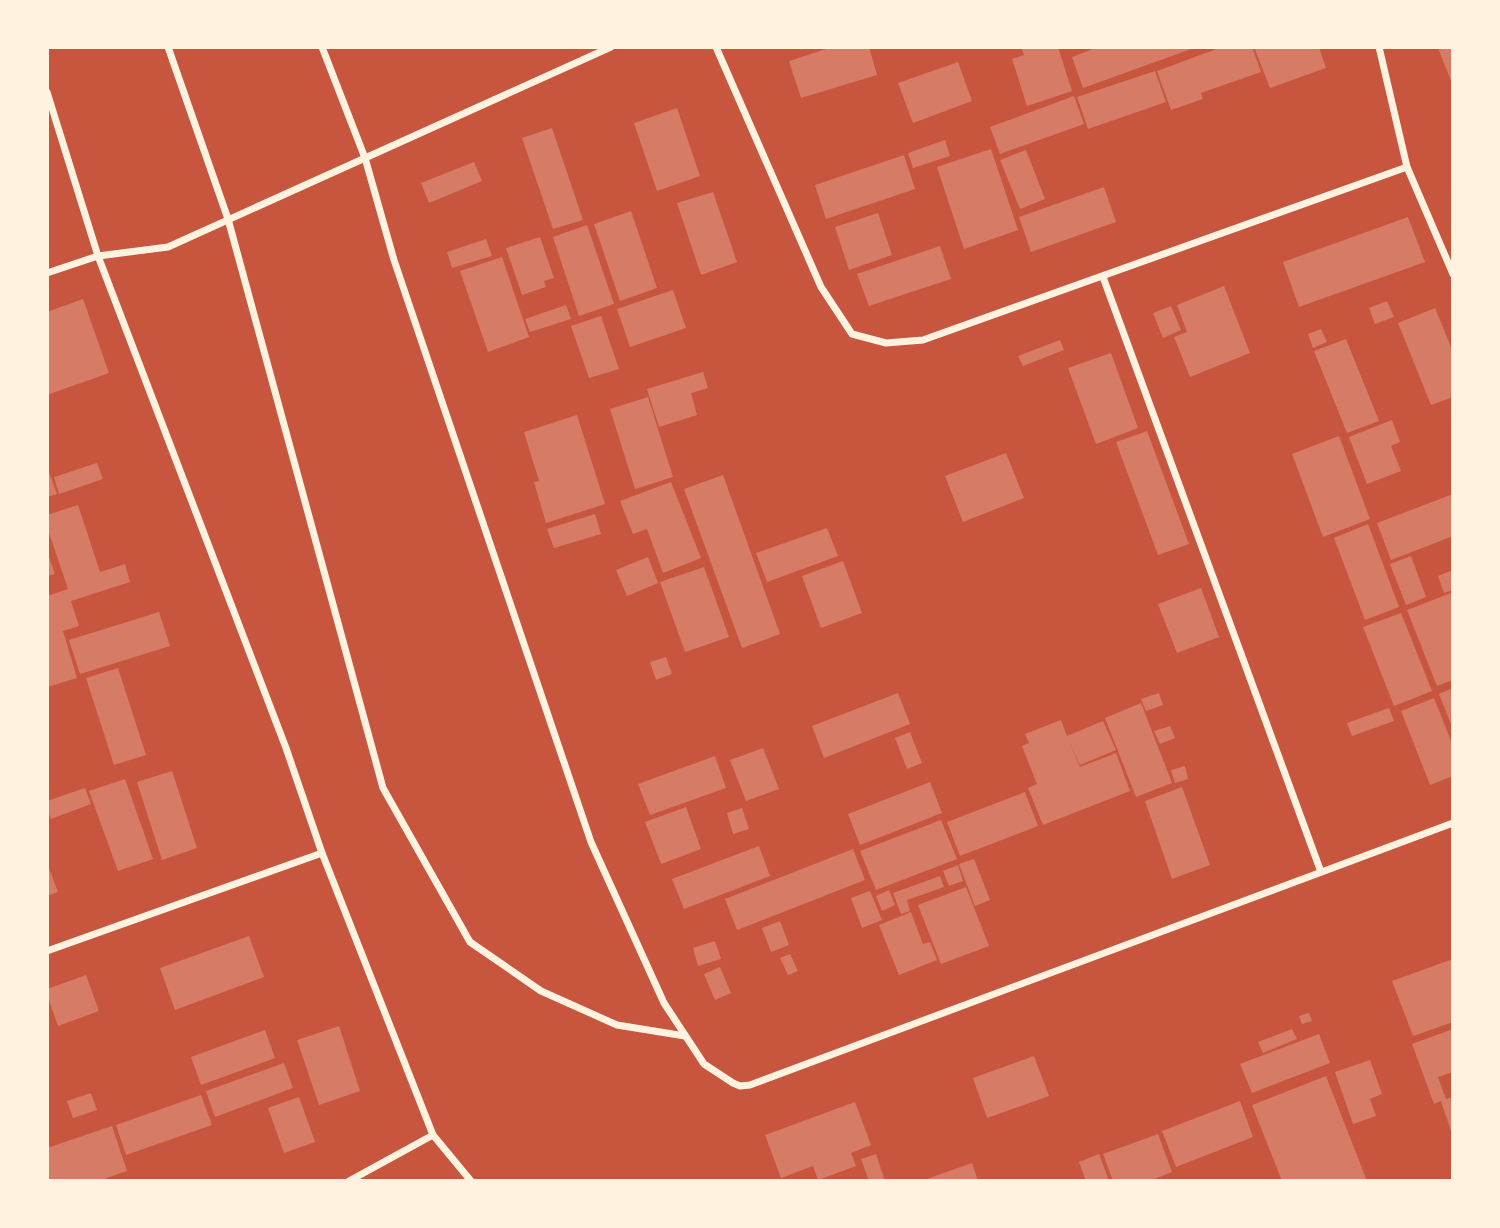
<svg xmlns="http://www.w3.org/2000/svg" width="1500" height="1228" viewBox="0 0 1500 1228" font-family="Manrope,sans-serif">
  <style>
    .building { fill: #d67c66 }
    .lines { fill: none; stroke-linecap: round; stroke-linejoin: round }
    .minor { stroke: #fff3e0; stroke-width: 7 }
  </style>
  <rect width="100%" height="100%" fill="#c8553d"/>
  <g class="building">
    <path d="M832 47H869L877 75 801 98 789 61Z"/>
    <path d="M1021 47H1058L1072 91 1027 106 1012 59 1024 55Z"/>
    <path d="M1098 47H1193L1194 48 1083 88 1072 57Z"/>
    <path d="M1222 47H1252L1261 72 1201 93 1203 99 1171 110 1157 71Z"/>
    <path d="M1254 47H1319L1326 68 1270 88Z"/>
    <path d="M1441 47H1453V86L1438 48Z"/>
    <path d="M958 62 972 101 913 123 898 83Z"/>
    <path d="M1155 71 1166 102 1088 129 1077 97Z"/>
    <path d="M1074 96 1084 124 1000 154 990 127Z"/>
    <path d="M677 108 700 176 657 191 634 123Z"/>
    <path d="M552 128 583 220 553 229 522 138Z"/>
    <path d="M945 140 950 156 913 168 908 153Z"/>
    <path d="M991 149 1018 230 964 249 937 167Z"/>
    <path d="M1026 150 1045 199 1020 209 1000 160Z"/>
    <path d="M904 155 915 189 826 219 815 185Z"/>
    <path d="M474 162 482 181 429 203 421 183Z"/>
    <path d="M1104 187 1116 222 1031 252 1019 217Z"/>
    <path d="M713 192 737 262 701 275 677 203Z"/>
    <path d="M631 211 657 288 620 301 594 224Z"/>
    <path d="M878 213 892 255 849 270 835 227Z"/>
    <path d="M1408 217 1425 262 1299 307 1283 262Z"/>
    <path d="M587 225 614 304 579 316 553 237Z"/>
    <path d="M540 237 554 278 544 281 546 287 522 295 506 248Z"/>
    <path d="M486 239 492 256 452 268 447 252Z"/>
    <path d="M940 246 951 279 869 306 857 274Z"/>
    <path d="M502 257 529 337 488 352 460 271Z"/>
    <path d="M1224 286 1250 353 1190 377 1174 337 1187 332 1177 305Z"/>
    <path d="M673 290 686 328 630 347 617 309Z"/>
    <path d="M83 299 109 373 47 395V312Z"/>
    <path d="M1387 301 1394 317 1375 324 1369 308Z"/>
    <path d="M566 305 571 319 530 332 525 319Z"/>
    <path d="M1171 306 1181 330 1163 338 1153 313Z"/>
    <path d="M1435 308 1453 352V397L1431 405 1398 323Z"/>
    <path d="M601 316 619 369 589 378 571 326Z"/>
    <path d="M1321 329 1327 342 1313 348 1308 334Z"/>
    <path d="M1346 339 1379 421 1347 433 1314 351Z"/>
    <path d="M1060 340 1064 350 1023 366 1018 356Z"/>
    <path d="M1111 353 1138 428 1096 444 1068 368Z"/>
    <path d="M703 372 708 388 691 393 697 415 659 427 647 389Z"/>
    <path d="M648 397 673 477 635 489 610 409Z"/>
    <path d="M577 415 605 504 546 523 534 482 539 481 524 432Z"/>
    <path d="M1392 420 1400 442 1391 446 1401 471 1367 484 1349 437Z"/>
    <path d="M1147 431 1189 544 1158 555 1116 442Z"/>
    <path d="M1339 436 1370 519 1323 537 1292 454Z"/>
    <path d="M1006 453 1024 498 963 522 945 476Z"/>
    <path d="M97 463 103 479 59 494 54 477Z"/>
    <path d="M47 467 57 494 47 497Z"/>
    <path d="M723 475 780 634 742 648 684 489Z"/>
    <path d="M671 482 701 558 663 573 647 529 633 534 620 501Z"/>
    <path d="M1453 494V536L1391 560 1377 523Z"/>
    <path d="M78 505 100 572 125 564 130 582 71 601 79 626 63 631 77 678 47 687V596L68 589 47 527V515Z"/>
    <path d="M595 514 601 534 554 548 547 529Z"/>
    <path d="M1368 524 1399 607 1365 620 1334 538Z"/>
    <path d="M827 528 838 556 767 582 756 553Z"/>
    <path d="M47 551 55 574 47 576Z"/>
    <path d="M1411 556 1426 597 1406 605 1390 564Z"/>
    <path d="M648 557 658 583 627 596 616 570Z"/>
    <path d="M843 561 862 613 821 628 802 576Z"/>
    <path d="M704 567 729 637 685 652 660 582Z"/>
    <path d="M1453 570V590L1444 593 1438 576Z"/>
    <path d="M1201 588 1219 637 1177 653 1158 604Z"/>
    <path d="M1451 593 1453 598V680L1437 686 1407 610Z"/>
    <path d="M159 612 170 646 80 674 69 640Z"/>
    <path d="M1401 613 1432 691 1394 706 1363 627Z"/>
    <path d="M666 657 672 674 656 680 650 662Z"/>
    <path d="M118 668 146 755 114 765 86 678Z"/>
    <path d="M1453 688V729L1439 694Z"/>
    <path d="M898 693 910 724 824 758 812 726Z"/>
    <path d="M1159 693 1163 705 1146 711 1141 699Z"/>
    <path d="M1434 698 1453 746V776L1430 785 1401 711Z"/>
    <path d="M1141 703 1172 783 1136 797 1105 718Z"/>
    <path d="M1389 708 1394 721 1352 736 1347 723Z"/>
    <path d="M1061 720 1067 736 1103 721 1116 750 1080 765 1068 738 1080 767 1116 753 1130 791 1043 825 1028 788 1037 784 1022 746 1029 743 1025 734Z"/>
    <path d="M1170 726 1175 738 1160 744 1154 731Z"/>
    <path d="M910 732 922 763 907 769 895 738Z"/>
    <path d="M763 748 779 789 746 801 730 760Z"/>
    <path d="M715 756 726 788 650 815 638 784Z"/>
    <path d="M1185 766 1188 779 1175 783 1171 770Z"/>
    <path d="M172 771 197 848 162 860 137 782Z"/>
    <path d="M125 779 153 859 118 871 89 791Z"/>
    <path d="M930 782 942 813 860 845 848 814Z"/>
    <path d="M1182 787 1210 865 1172 879 1145 801Z"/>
    <path d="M85 788 91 804 51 819 47 810V801Z"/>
    <path d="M1025 792 1038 826 960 856 947 822Z"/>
    <path d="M686 807 701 849 661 864 645 822Z"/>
    <path d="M742 808 749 829 733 834 727 813Z"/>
    <path d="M941 820 957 859 876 890 860 851Z"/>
    <path d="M759 846 770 876 684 909 672 879Z"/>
    <path d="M853 849 865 880 737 930 725 899Z"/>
    <path d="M974 859 990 900 975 906 959 864Z"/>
    <path d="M47 863 58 892 47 896Z"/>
    <path d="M958 865 963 881 949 886 943 871Z"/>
    <path d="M940 876 944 887 907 900 910 911 901 914 893 893Z"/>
    <path d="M966 887 989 946 941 964 918 905Z"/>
    <path d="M889 890 895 905 882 911 876 896Z"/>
    <path d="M870 891 882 920 862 928 851 898Z"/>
    <path d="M911 912 923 944 930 942 937 960 899 975 879 925Z"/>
    <path d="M780 921 789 945 771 952 762 928Z"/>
    <path d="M249 936 264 977 175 1010 160 968Z"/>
    <path d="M715 941 721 959 698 966 693 948Z"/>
    <path d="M790 954 798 971 788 975 780 958Z"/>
    <path d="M1453 959V1022L1413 1036 1392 981Z"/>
    <path d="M720 967 731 993 715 1000 704 974Z"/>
    <path d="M86 975 99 1011 58 1026 47 995V989Z"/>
    <path d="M1309 1013 1312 1021 1302 1024 1299 1016Z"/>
    <path d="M339 1026 360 1091 319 1105 297 1040Z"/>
    <path d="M1292 1029 1297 1039 1263 1053 1258 1042Z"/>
    <path d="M1453 1029V1072L1438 1077 1446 1099 1453 1097 1452 1134 1441 1101 1434 1104 1412 1044Z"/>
    <path d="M265 1030 275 1058 201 1085 191 1057Z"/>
    <path d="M1319 1034 1330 1063 1252 1093 1240 1064Z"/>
    <path d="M1034 1056 1049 1096 987 1118 973 1078Z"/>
    <path d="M1370 1060 1382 1094 1370 1099 1376 1116 1353 1124 1335 1072Z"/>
    <path d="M284 1063 293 1088 215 1117 206 1091Z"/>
    <path d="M1326 1076 1367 1181H1282L1252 1105Z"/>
    <path d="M91 1093 97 1110 73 1118 67 1101Z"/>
    <path d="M201 1095 212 1125 126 1155 116 1125Z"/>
    <path d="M299 1097 315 1142 284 1153 268 1108Z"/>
    <path d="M1240 1101 1253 1137 1176 1167 1162 1131Z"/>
    <path d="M855 1102 871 1145 851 1153 856 1166 818 1180 813 1166 781 1178 765 1135Z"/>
    <path d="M112 1126 127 1171 98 1181H47V1148Z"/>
    <path d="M1158 1134 1172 1172 1149 1181H1113L1103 1154Z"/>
    <path d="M876 1154 885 1181H869L861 1159Z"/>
    <path d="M1099 1154 1109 1181H1086L1079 1162Z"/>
    <path d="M972 1163 978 1181H924V1180Z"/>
  </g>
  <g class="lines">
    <g class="minor">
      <path d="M168 47 228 219 383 788 470 942 541 991 617 1025 685 1036"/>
      <path d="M322 47 365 158 394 260 591 842 664 1003 704 1064 733 1083 740 1086 750 1085 1453 823"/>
      <path d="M716 47 821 287 852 334 886 343 923 340 1407 167"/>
      <path d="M1379 47 1407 167 1453 274"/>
      <path d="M47 92 98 256 286 748 322 853 433 1135 471 1181"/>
      <path d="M47 273 98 256 168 247 611 47"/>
      <path d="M1103 277 1321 872"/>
      <path d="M47 951 322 853"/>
      <path d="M349 1181 433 1135"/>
    </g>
  </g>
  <rect width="1500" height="1228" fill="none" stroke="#fff3e0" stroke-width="98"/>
</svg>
